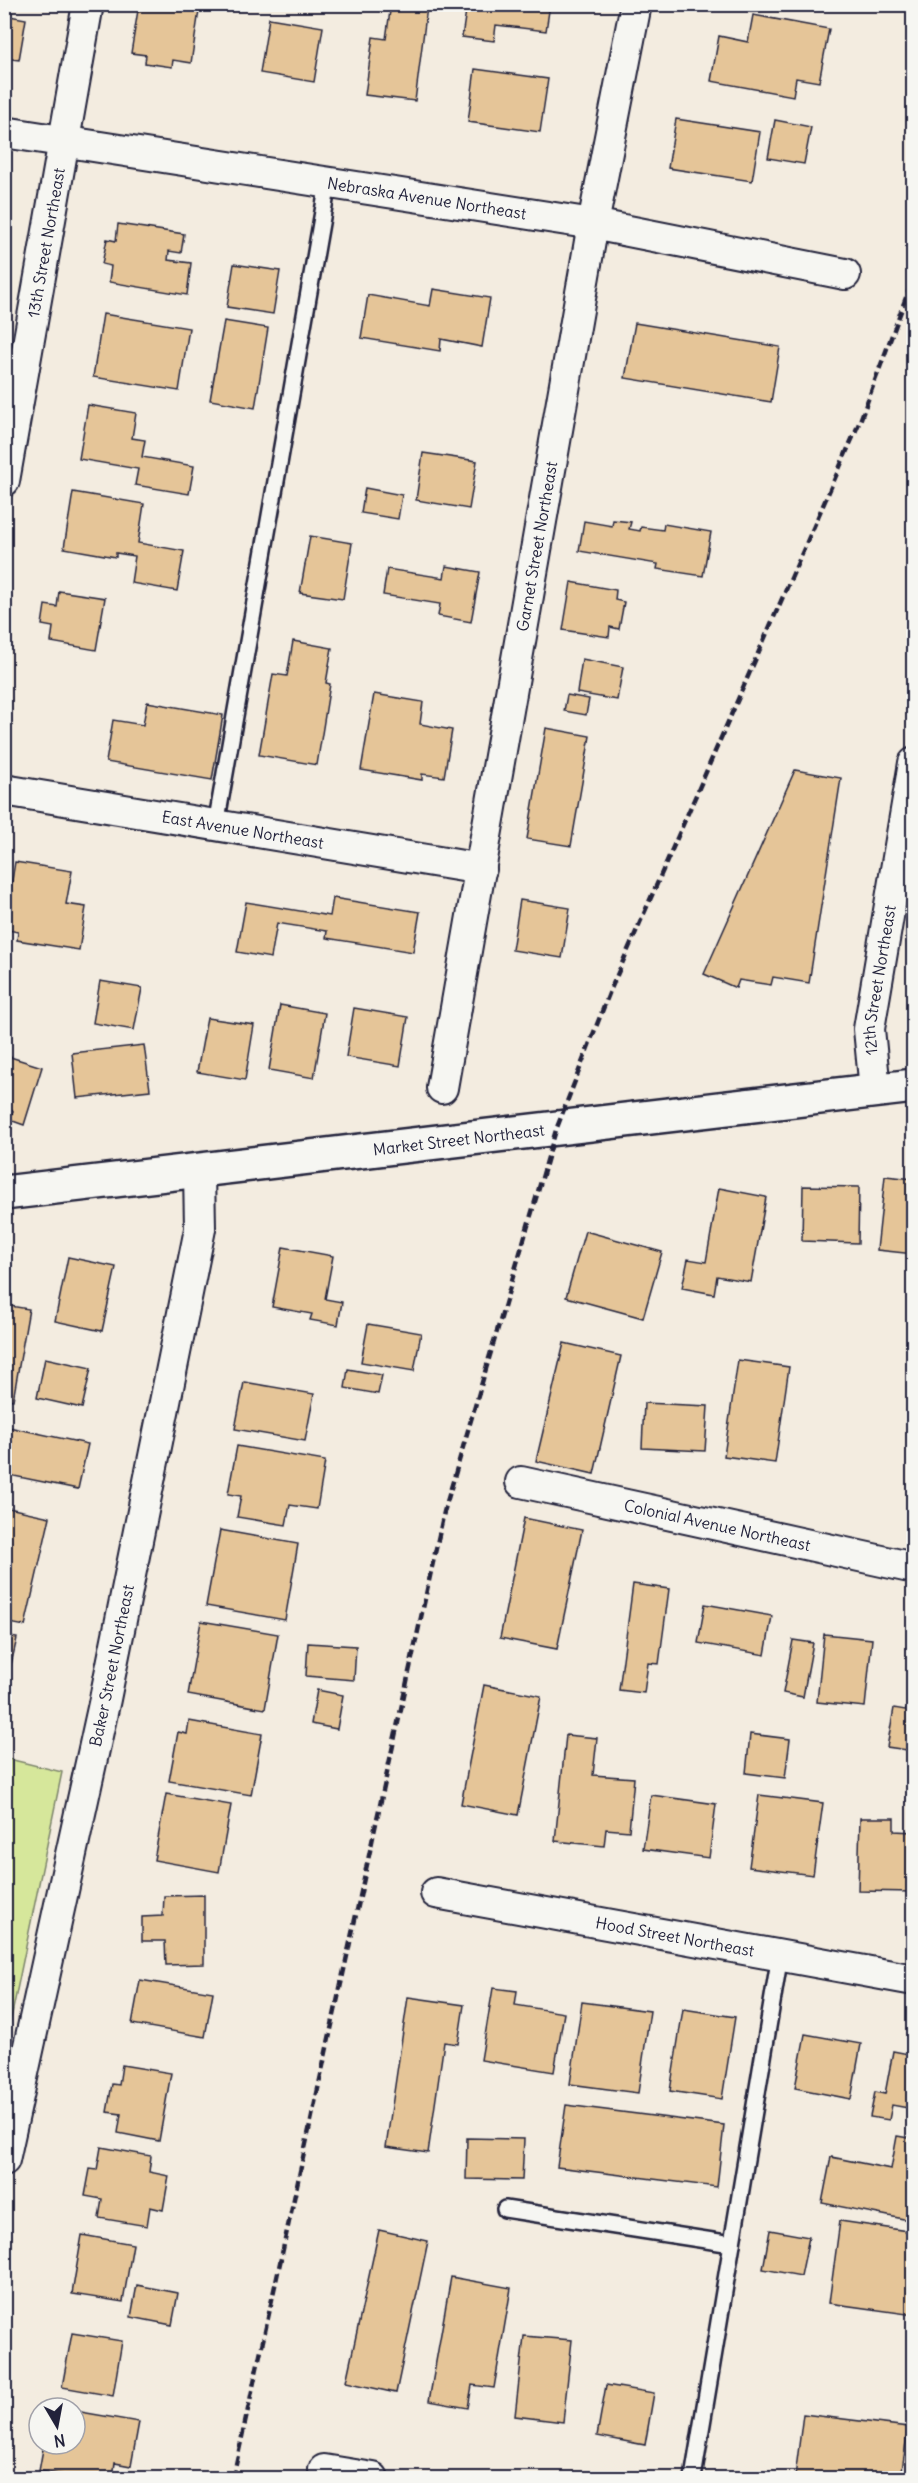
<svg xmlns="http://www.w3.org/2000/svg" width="918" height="2483" viewBox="0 0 918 2483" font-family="Delius,sans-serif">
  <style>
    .green { fill: #d6e79b; stroke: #7c846b; stroke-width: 1.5 }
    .building { fill: #e5c598; stroke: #22223b; stroke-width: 1.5 }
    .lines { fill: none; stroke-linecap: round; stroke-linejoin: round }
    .lane-casing { stroke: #22223b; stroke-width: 20 }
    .street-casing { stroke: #22223b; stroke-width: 34 }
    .primary-casing { stroke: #22223b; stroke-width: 38 }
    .lane { stroke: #f6f6f2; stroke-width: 15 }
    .street { stroke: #f6f6f2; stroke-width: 30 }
    .primary { stroke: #f6f6f2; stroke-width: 33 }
    .rail { stroke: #22223b; stroke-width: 4.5; stroke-dasharray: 9 4.5; stroke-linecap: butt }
    .labels { text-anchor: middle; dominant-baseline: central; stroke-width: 5; stroke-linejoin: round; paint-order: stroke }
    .street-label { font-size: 16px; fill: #22223b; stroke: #f6f6f2 }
  </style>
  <rect width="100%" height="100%" fill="#f3ece0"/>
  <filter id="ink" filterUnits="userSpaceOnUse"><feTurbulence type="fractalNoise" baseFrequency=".0167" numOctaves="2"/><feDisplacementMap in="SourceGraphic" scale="12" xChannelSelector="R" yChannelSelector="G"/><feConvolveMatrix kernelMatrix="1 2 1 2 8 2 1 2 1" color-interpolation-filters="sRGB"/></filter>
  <g filter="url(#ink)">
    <path class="green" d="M5 1758 62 1772 5 2048 4 1759Z"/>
    <g class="building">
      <path d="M139 4H200L191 63 173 60 172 67 145 63 146 55 131 53Z"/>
      <path d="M391 4 427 7 415 101 365 95 373 37 386 39Z"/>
      <path d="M467 4H550L546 31 496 25 494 41 462 37Z"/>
      <path d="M4 15 26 19 19 60 4 58Z"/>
      <path d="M753 15 829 29 819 82 796 78 793 96 711 81 719 36 748 42Z"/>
      <path d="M269 18 323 27 314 82 260 73Z"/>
      <path d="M475 69 548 79 540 132 468 122Z"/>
      <path d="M676 119 760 132 752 181 668 168Z"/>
      <path d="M775 120 811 127 804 164 768 158Z"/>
      <path d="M118 224 184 234 181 253 169 251 168 260 191 263 187 295 109 282 111 266 102 264 107 239 116 241Z"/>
      <path d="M234 264 280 271 273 314 227 307Z"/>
      <path d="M433 289 490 298 482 347 441 339 440 351 361 338 368 295 430 306Z"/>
      <path d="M103 314 189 328 179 391 93 377Z"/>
      <path d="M224 321 268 328 255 408 210 400Z"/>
      <path d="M635 323 780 347 771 402 625 378Z"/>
      <path d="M88 405 136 413 132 438 145 440 142 457 194 466 189 494 135 485 138 469 79 459Z"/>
      <path d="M423 453 477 461 469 509 416 500Z"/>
      <path d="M365 488 402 495 398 519 361 513Z"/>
      <path d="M73 492 144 504 138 543 184 551 177 591 131 583 135 556 116 553V557L64 548Z"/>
      <path d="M613 520 631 522 629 529 640 531 641 527 663 530 664 524 711 532 703 576 657 569 658 564 579 551 584 521 612 526Z"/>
      <path d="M310 536 352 543 343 599 300 593Z"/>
      <path d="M446 566 480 572 471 622 438 616 440 604 383 595 387 569 444 578Z"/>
      <path d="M571 582 616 590 615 600 624 602 619 629 610 627 609 637 563 630Z"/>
      <path d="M59 591 105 598 96 650 51 642 53 627 42 625 45 605 57 607Z"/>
      <path d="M293 641 332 648 326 683 330 684 317 765 259 755 273 674 287 676Z"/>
      <path d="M582 659 623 667 617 700 577 693Z"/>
      <path d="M374 694 423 702 420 724 452 730 444 777 422 774V780L361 770Z"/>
      <path d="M567 695 589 699 586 715 564 711Z"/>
      <path d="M147 702 223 715 212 780 106 762 113 720 143 725Z"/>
      <path d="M546 728 590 736 571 846 527 839Z"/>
      <path d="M795 770 841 778 809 983 773 977 771 985 739 980 736 988 704 974Z"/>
      <path d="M15 862 72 871 66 904 86 907 79 950 17 940 18 932 4 929Z"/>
      <path d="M333 898 420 912 413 952 326 938 327 931 277 923 271 958 237 952 246 902 330 916Z"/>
      <path d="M520 900 570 908 562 958 512 950Z"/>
      <path d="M100 981 142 988 134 1030 93 1023Z"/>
      <path d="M280 1005 325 1013 314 1078 269 1070Z"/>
      <path d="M354 1008 408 1017 400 1066 346 1057Z"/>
      <path d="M207 1018 254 1025 245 1080 197 1072Z"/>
      <path d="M144 1045 150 1090 77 1098 72 1053Z"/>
      <path d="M4 1055 42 1067 24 1125 10 1120 13 1111 4 1108Z"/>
      <path d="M885 1176 914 1179V1254L877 1250Z"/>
      <path d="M803 1186 859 1187 858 1243 802 1241Z"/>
      <path d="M719 1188 766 1197 751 1282 717 1276 714 1294 682 1288 688 1259 706 1262Z"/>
      <path d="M585 1231 662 1252 643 1318 566 1297Z"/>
      <path d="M283 1247 333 1256 325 1299 342 1302 338 1325 310 1320 312 1314 272 1307Z"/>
      <path d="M68 1257 116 1267 102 1331 55 1321Z"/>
      <path d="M4 1305 29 1309 13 1400 4 1399Z"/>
      <path d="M368 1324 421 1333 414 1371 361 1362Z"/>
      <path d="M564 1343 621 1356 594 1474 536 1461Z"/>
      <path d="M45 1358 91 1368 82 1408 37 1398Z"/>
      <path d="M738 1360 789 1367 775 1463 724 1456Z"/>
      <path d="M348 1369 382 1375 378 1394 345 1388Z"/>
      <path d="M244 1382 314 1394 305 1441 235 1429Z"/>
      <path d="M644 1403 708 1406 705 1451 642 1448Z"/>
      <path d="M4 1426 88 1444 78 1489 4 1474Z"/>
      <path d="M237 1446 325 1461 317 1509 290 1505 286 1525 237 1517 241 1496 228 1494Z"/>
      <path d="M4 1507 50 1517 25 1626 4 1622Z"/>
      <path d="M524 1518 582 1530 557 1649 500 1638Z"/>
      <path d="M220 1530 298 1544 285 1620 206 1606Z"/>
      <path d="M633 1584 669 1589 659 1664 648 1663 644 1693 619 1690Z"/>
      <path d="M705 1604 772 1616 765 1655 698 1643Z"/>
      <path d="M201 1621 278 1634 265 1709 188 1695Z"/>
      <path d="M824 1634 872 1639 865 1707 817 1702Z"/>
      <path d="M4 1636 17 1638 4 1696Z"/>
      <path d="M793 1640 813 1643 803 1697 783 1693Z"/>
      <path d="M308 1643 356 1646 354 1680 306 1676Z"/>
      <path d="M484 1685 541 1696 518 1815 461 1804Z"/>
      <path d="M317 1690 343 1695 337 1729 311 1724Z"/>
      <path d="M914 1696V1751L887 1747 894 1708 911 1711Z"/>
      <path d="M189 1721 262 1734 251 1795 169 1781 178 1732 187 1734Z"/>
      <path d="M750 1734 790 1739 785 1778 746 1773Z"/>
      <path d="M566 1735 597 1738 593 1775 634 1778 629 1831 606 1829 604 1846 555 1841Z"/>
      <path d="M166 1794 231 1805 219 1872 154 1860Z"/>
      <path d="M651 1795 716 1804 709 1858 643 1849Z"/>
      <path d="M759 1795 823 1803 813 1875 749 1867Z"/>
      <path d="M860 1818H894V1831L914 1832V1892L858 1891Z"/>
      <path d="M204 1895V1964L166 1965 165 1941H142V1917L163 1916 164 1896Z"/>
      <path d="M140 1980 213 1992 205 2037 132 2024Z"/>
      <path d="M493 1988 517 1991 515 2005 564 2013 554 2072 481 2060Z"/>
      <path d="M408 1997 464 2005 458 2044 444 2042 428 2153 386 2147Z"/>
      <path d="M582 2002 650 2011 638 2093 570 2084Z"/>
      <path d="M683 2009 735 2017 722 2099 670 2091Z"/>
      <path d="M805 2034 861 2044 851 2099 795 2088Z"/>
      <path d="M893 2051 914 2055V2109L892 2105 889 2120 870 2117 875 2092 885 2094Z"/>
      <path d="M122 2065 171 2073 159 2141 118 2133 121 2114 107 2112 112 2084 119 2085Z"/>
      <path d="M566 2105 724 2125 717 2187 557 2167Z"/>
      <path d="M897 2136 914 2139V2221L822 2203 831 2157 891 2169Z"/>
      <path d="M467 2138 524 2139 522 2180 466 2179Z"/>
      <path d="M101 2147 151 2156 149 2172 169 2176 163 2210 150 2207 147 2226 99 2218 102 2199 85 2196 90 2169 97 2170Z"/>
      <path d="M840 2221 914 2232V2315L829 2303Z"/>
      <path d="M379 2230 428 2241 396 2393 346 2382Z"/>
      <path d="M770 2230 809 2237 801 2276 763 2269Z"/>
      <path d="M82 2235 133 2244 123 2302 72 2294Z"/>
      <path d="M451 2277 511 2288 494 2388 472 2385 468 2408 429 2401Z"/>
      <path d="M137 2285 178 2293 172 2325 131 2317Z"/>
      <path d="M72 2333 122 2341 113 2396 62 2387Z"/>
      <path d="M524 2336 572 2340 563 2422 515 2416Z"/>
      <path d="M606 2385 654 2393 645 2445 597 2436Z"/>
      <path d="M75 2411 139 2422 131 2466 115 2463 113 2478H85L39 2471 43 2449 57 2452 59 2444H75Z"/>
      <path d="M803 2414 908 2427 901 2478 795 2477Z"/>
    </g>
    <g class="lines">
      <g class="lane-casing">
        <g id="lane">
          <path d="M216 825 328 183"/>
          <path d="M505 2209 732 2244"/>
          <path d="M693 2478 780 1955"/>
        </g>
      </g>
      <g class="street-casing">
        <g id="street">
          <path id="s1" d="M4 132 593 224 845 274"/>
          <path id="s2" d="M4 481 88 4"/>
          <path id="s3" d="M4 790 481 869"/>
          <path id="s4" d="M442 1088 593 224 636 4"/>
          <path id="s5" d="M875 1090 869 1029 914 763"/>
          <path id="s6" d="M521 1482 914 1568"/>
          <path id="s7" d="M436 1893 914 1980"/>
          <path id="s8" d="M4 2160 105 1699 200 1229 199 1170"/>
          <path d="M324 2470 373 2478"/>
        </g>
      </g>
      <g class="primary-casing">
        <g id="primary">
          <path id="s9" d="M4 1193 914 1086"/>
        </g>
      </g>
      <use href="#lane" class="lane"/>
      <use href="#street" class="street"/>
      <use href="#primary" class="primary"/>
      <path class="rail" d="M233 2478 444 1512 556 1130 610 991 860 421 914 276"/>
    </g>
  </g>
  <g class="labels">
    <g class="street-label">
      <text stroke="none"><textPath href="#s1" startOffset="428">Nebraska Avenue Northeast</textPath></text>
      <text stroke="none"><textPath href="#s2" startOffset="242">13th Street Northeast</textPath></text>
      <text stroke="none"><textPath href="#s4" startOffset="550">Garnet Street Northeast</textPath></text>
      <text stroke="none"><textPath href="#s3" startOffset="242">East Avenue Northeast</textPath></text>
      <text stroke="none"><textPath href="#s5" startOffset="111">12th Street Northeast</textPath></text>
      <text stroke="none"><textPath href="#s9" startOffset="458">Market Street Northeast</textPath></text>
      <text stroke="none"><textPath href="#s6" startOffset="201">Colonial Avenue Northeast</textPath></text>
      <text stroke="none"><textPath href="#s8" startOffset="506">Baker Street Northeast</textPath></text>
      <text stroke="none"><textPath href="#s7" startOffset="243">Hood Street Northeast</textPath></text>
    </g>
  </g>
  <rect width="918" height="2483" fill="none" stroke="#f6f6f2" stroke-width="24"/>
  <rect x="12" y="12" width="894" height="2459" fill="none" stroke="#22223b" stroke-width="2" filter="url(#ink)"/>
  <g transform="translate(57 2426) rotate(170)"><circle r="28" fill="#f6f6f2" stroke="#a1a1a9" stroke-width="1.5"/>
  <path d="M0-4.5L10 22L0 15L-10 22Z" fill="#22223b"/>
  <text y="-9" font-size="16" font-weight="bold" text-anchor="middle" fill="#22223b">N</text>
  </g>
</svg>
